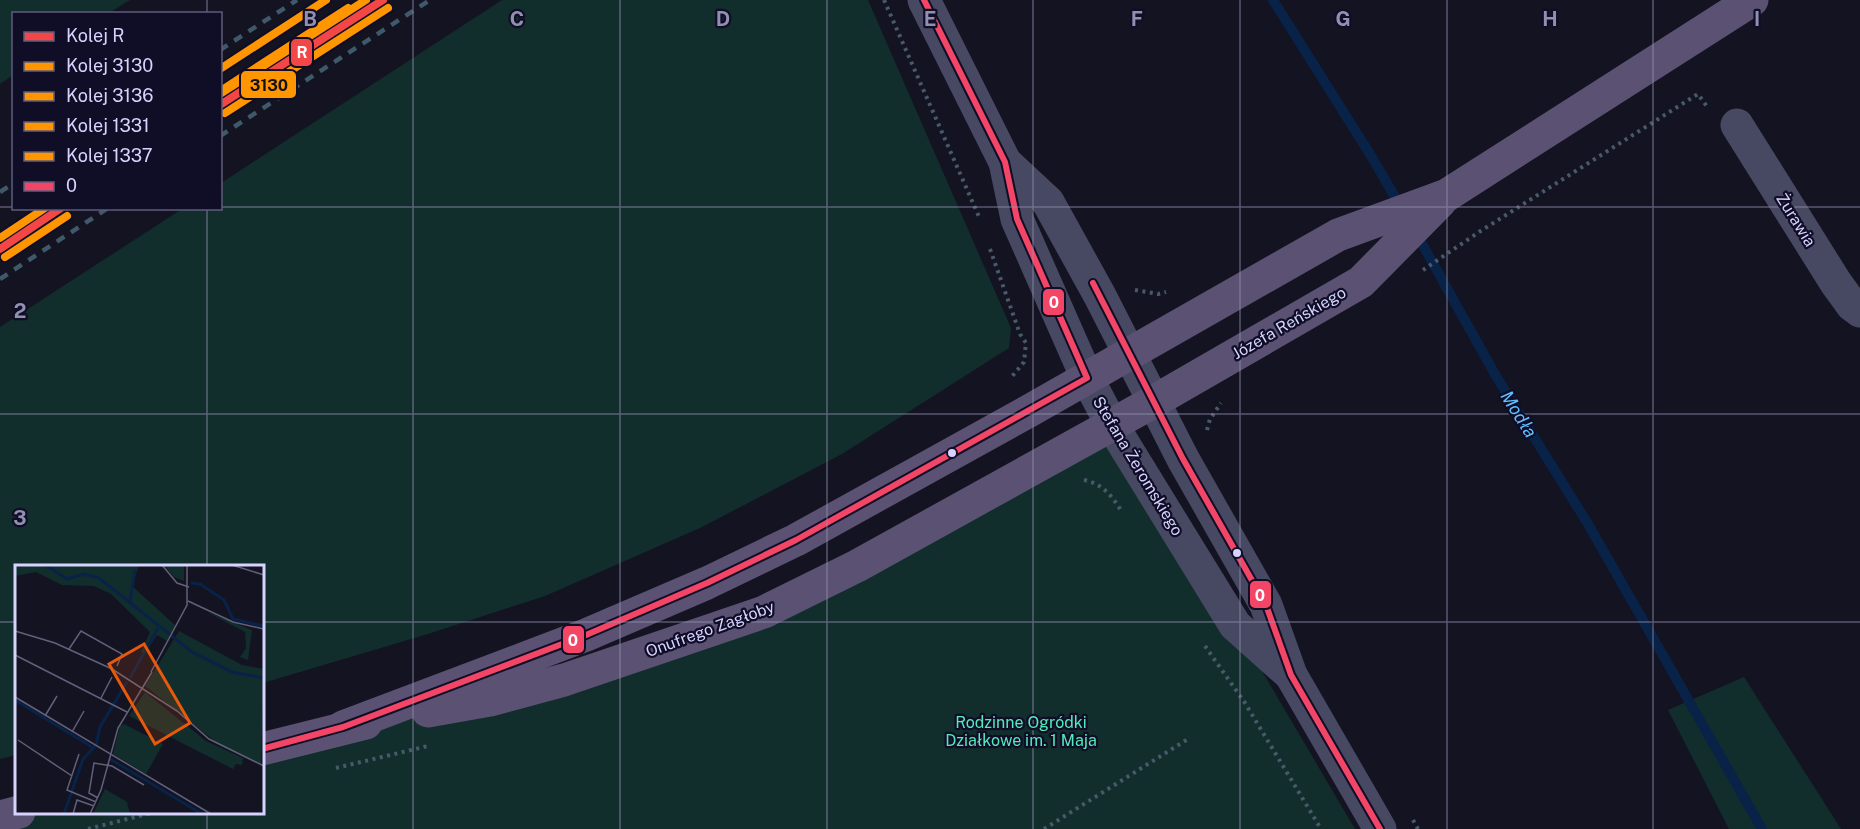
<svg xmlns="http://www.w3.org/2000/svg" width="1860" height="829" viewBox="0 0 1860 829" font-family="'Public Sans',sans-serif">
  <style>
    .green { fill: #112e2c }
    .lines { fill: none; stroke-linecap: round; stroke-linejoin: round }
    .stream { stroke: #092248; stroke-width: 10 }
    .path { stroke: #485a69; stroke-width: 4; stroke-dasharray: 3 4.5; stroke-linecap: butt }
    .minor { stroke: #474862; stroke-width: 33 }
    .major { stroke: #5b5273; stroke-width: 33 }
    .rail { stroke: #40596a; stroke-width: 4.5; stroke-dasharray: 9 8; stroke-linecap: butt }
    .bus-1-casing { stroke: #100d27; stroke-width: 10 }
    .bus-1 { stroke: #f34667; stroke-width: 6 }
    .rail-1-casing { stroke: #100d27; stroke-width: 12 }
    .rail-2-casing { stroke: #100d27; stroke-width: 12 }
    .rail-3-casing { stroke: #100d27; stroke-width: 12 }
    .rail-4-casing { stroke: #100d27; stroke-width: 12 }
    .rail-5-casing { stroke: #100d27; stroke-width: 12 }
    .rail-1 { stroke: #f34646; stroke-width: 8 }
    .rail-2 { stroke: #ff9500; stroke-width: 8 }
    .rail-3 { stroke: #ff9500; stroke-width: 8 }
    .rail-4 { stroke: #ff9500; stroke-width: 8 }
    .rail-5 { stroke: #ff9500; stroke-width: 8 }
    .grid { fill: none; stroke: #9290b1; stroke-width: 1.5; stroke-opacity: 0.55 }
    .bus-dot { fill: #d6d3ff; stroke: #100d27; stroke-width: 2 }
    .labels { text-anchor: middle; dominant-baseline: central; stroke-width: 4.5; stroke-linejoin: round; paint-order: stroke }
    .street-label { font-size: 16px; fill: #d6d3ff; stroke: #100d27 }
    .park-label { font-size: 16px; fill: #54eabc; stroke: #100d27 }
    .water-label { font-size: 18px; font-style: italic; fill: #61bfff; stroke: #100d27 }
    .inset-river { fill: none; stroke: #092248; stroke-width: 3 }
    .inset-road { fill: none; stroke: #62607a; stroke-width: 1.5 }
    .view { fill: #e8590c; fill-opacity: 0.15; stroke: #e8590c; stroke-width: 3 }
    .inset-edge { fill: none; stroke: #d6d3ff; stroke-width: 3 }
    .grid-label { font-size: 20px; text-anchor: middle; font-weight: bold; fill: #9290b1; stroke: #100d27; stroke-width: 4.5; stroke-linejoin: round; paint-order: stroke }
    .line-badge { stroke: #100d27; stroke-width: 2 }
    .badge-label { font-size: 16px; text-anchor: middle; font-weight: bold; fill: #fff }
    .pale-badge-label { font-size: 16px; text-anchor: middle; font-weight: bold; fill: #111 }
  </style>
  <rect width="100%" height="100%" fill="#141321"/>
  <g class="green">
    <path d="M0 0H130L109 13 14 14 13 75 0 84Z"/>
    <path d="M502 0H868L1011 328 1009 348 842 454 700 528 545 596 428 634 263 683 262 566H16V755L0 759V327L182 209 220 208 221 183Z"/>
    <path d="M1112 425 1235 625 1355 829H0L23 812H262L263 754 764 612Z"/>
    <path d="M1744 677 1841 829H1729L1668 710Z"/>
  </g>
  <g class="lines">
    <g class="stream">
      <path d="M1273 0 1373 159 1402 209"/>
      <path d="M1416 233 1496 376 1588 524 1762 829"/>
    </g>
    <g class="path">
      <path d="M884 0 980 219"/>
      <path d="M990 249 1020 334 1026 343 1024 362 1010 379"/>
      <path d="M1423 270 1479 232 1698 94 1708 108"/>
      <path d="M1135 290 1158 294 1166 292"/>
      <path d="M1207 430 1210 419 1221 403"/>
      <path d="M1084 480C1103 484 1112 496 1122 512"/>
      <path d="M1205 646 1245 703 1321 829"/>
      <path d="M336 768 428 746"/>
      <path d="M1413 820 1418 829"/>
      <path d="M88 829 155 812"/>
      <path d="M1044 829 1188 739"/>
    </g>
    <g class="minor">
      <path d="M924 0 1005 162 1017 219 1087 378 1112 425 1235 625 1291 675"/>
      <path d="M1737 125 1836 283 1852 305 1860 311"/>
      <path d="M1005 162 1048 202 1100 296 1183 459 1266 605 1291 675 1380 829"/>
    </g>
    <g class="major">
      <path d="M428 711 490 700 564 680 764 612 857 566 1153 402 1361 282 1440 202"/>
      <path d="M343 727 586 635 707 583 796 540 1029 411 1338 235 1447 195 1752 0"/>
      <path d="M262 749 366 723"/>
      <path d="M0 817 19 812"/>
    </g>
    <g class="rail">
      <path d="M220 50 297 0"/>
      <path d="M220 136 430 0"/>
      <path d="M0 192 14 183"/>
      <path d="M0 279 108 208"/>
    </g>
    <g class="bus-1-casing">
      <g id="bus-1">
        <path d="M1093 283 1183 459 1266 605 1291 675 1380 829"/>
        <path d="M262 749 343 727 586 635 707 583 796 540 1087 378 1017 219 1005 162 924 0"/>
      </g>
    </g>
    <use href="#bus-1" class="bus-1"/>
    <g class="rail-1-casing">
      <g id="rail-1">
        <path d="M220 105 383 0"/>
        <path d="M0 249 61 208"/>
      </g>
    </g>
    <g class="rail-2-casing">
      <g id="rail-2">
        <path d="M225 113 388 8"/>
        <path d="M5 257 67 216"/>
      </g>
    </g>
    <g class="rail-3-casing">
      <g id="rail-3">
        <path d="M220 94 366 0"/>
        <path d="M0 238 45 208"/>
      </g>
    </g>
    <g class="rail-4-casing">
      <path id="rail-4" d="M225 88 348 8"/>
    </g>
    <g class="rail-5-casing">
      <path id="rail-5" d="M220 69 326 0"/>
    </g>
    <use href="#rail-1" class="rail-1"/>
    <use href="#rail-2" class="rail-2"/>
    <use href="#rail-3" class="rail-3"/>
    <use href="#rail-4" class="rail-4"/>
    <use href="#rail-5" class="rail-5"/>
  </g>
  <path class="grid" d="M207 0V14M413 0V829M620 0V829M827 0V829M1033 0V829M1240 0V829M1447 0V829M1653 0V829M0 207H14M220 207H1860M207 208V566M0 414H1860M0 622H16M262 622H1860M207 812V829"/>
  <g class="bus-dot">
    <circle cx="952" cy="453" r="5"/>
    <circle cx="1237" cy="553" r="5"/>
  </g>
  <g class="labels">
    <g class="street-label">
      <text transform="translate(1796 220) rotate(58)">Żurawia</text>
      <text transform="translate(1289 323) rotate(-30)">Józefa Reńskiego</text>
      <text transform="translate(1138 466) rotate(59)">Stefana Żeromskiego</text>
      <text transform="translate(710 629) rotate(-20)">Onufrego Zagłoby</text>
    </g>
    <g class="park-label">
      <text x="1021" y="722">Rodzinne Ogródki<tspan x="1021" dy="18">Działkowe im. 1 Maja</tspan></text>
    </g>
    <g class="water-label">
      <text transform="translate(1519 414) rotate(58)">Modła</text>
    </g>
  </g>
  <g transform="translate(15 565)">
    <rect width="249" height="249" fill="#141321"/>
    <path d="M0 0H124L117 21 161 61 152 76 142 70 129 90 126 87 135 67 96 29 79 21 47 20 21 7 0 11ZM149 0H169V16L159 12ZM192 47 237 65 233 95 225 92 231 83 230 67ZM164 66 227 100 249 104 246 199 206 181 130 121ZM130 127 191 176 228 193 227 200 221 199 218 204 114 151ZM109 159 148 179 131 209 98 189 105 161ZM90 224 112 237 115 249H78Z" fill="#112e2c"/>
    <path class="inset-river" d="M31 0 52 14 69 9 84 13 177 87 217 107 249 113M176 18 185 19 209 35 218 54 249 61M115 36 120 5M115 113 143 63M0 135 77 182M95 194 187 249M49 249 68 194 81 180 85 162 112 117"/>
    <path class="inset-road" d="M147 0 162 18 174 22M217 0 249 10M173 36 218 57 249 64M0 66 40 78 97 104 162 146M54 84 66 66 107 89 102 101M0 90 112 147M136 107 172 40V0M0 132 196 249M86 133 97 112M161 145 194 174 249 201M30 151 42 131M57 167 69 146M3 175 57 211M64 189 52 225 81 237M83 233 74 228 79 198 97 201 129 220M58 249 62 235 79 241M75 249 86 225 103 163 137 107"/>
    <path class="view" d="M129 79 175 158 140 179 94 99Z"/>
    <rect width="249" height="249" class="inset-edge"/>
  </g>
  <g class="grid-label">
    <text x="310" y="26">B</text>
    <text x="517" y="26">C</text>
    <text x="723" y="26">D</text>
    <text x="930" y="26">E</text>
    <text x="1137" y="26">F</text>
    <text x="1343" y="26">G</text>
    <text x="1550" y="26">H</text>
    <text x="1757" y="26">I</text>
    <text x="20" y="318">2</text>
    <text x="20" y="525">3</text>
  </g>
  <g class="line-badge">
    <rect x="290" y="38" width="23" height="29" rx="6" fill="#f34646"/>
    <rect x="240" y="70" width="57" height="29" rx="6" fill="#ff9500"/>
    <rect x="1042" y="288" width="23" height="28" rx="6" fill="#f34667"/>
    <rect x="1249" y="580" width="23" height="29" rx="6" fill="#f34667"/>
    <rect x="562" y="625" width="23" height="29" rx="6" fill="#f34667"/>
  </g>
  <g class="badge-label">
    <text x="302" y="58">R</text>
    <text x="1054" y="308">0</text>
    <text x="1260" y="601">0</text>
    <text x="573" y="646">0</text>
  </g>
  <g class="pale-badge-label">
    <text x="269" y="91">3130</text>
  </g>
  <rect x="12" y="12" width="210" height="198" fill="#100d27" stroke="#5f5c7d" stroke-width="1.5"/>
  <rect x="24" y="32" width="30" height="9" fill="#f34646" stroke="#5f5c7d" stroke-width="1.5"/>
  <text x="66" y="42" font-size="18" fill="#d6d3ff">Kolej R</text>
  <rect x="24" y="62" width="30" height="9" fill="#ff9500" stroke="#5f5c7d" stroke-width="1.5"/>
  <text x="66" y="72" font-size="18" fill="#d6d3ff">Kolej 3130</text>
  <rect x="24" y="92" width="30" height="9" fill="#ff9500" stroke="#5f5c7d" stroke-width="1.5"/>
  <text x="66" y="102" font-size="18" fill="#d6d3ff">Kolej 3136</text>
  <rect x="24" y="122" width="30" height="9" fill="#ff9500" stroke="#5f5c7d" stroke-width="1.5"/>
  <text x="66" y="132" font-size="18" fill="#d6d3ff">Kolej 1331</text>
  <rect x="24" y="152" width="30" height="9" fill="#ff9500" stroke="#5f5c7d" stroke-width="1.5"/>
  <text x="66" y="162" font-size="18" fill="#d6d3ff">Kolej 1337</text>
  <rect x="24" y="182" width="30" height="9" fill="#f34667" stroke="#5f5c7d" stroke-width="1.5"/>
  <text x="66" y="192" font-size="18" fill="#d6d3ff">0</text>
</svg>
